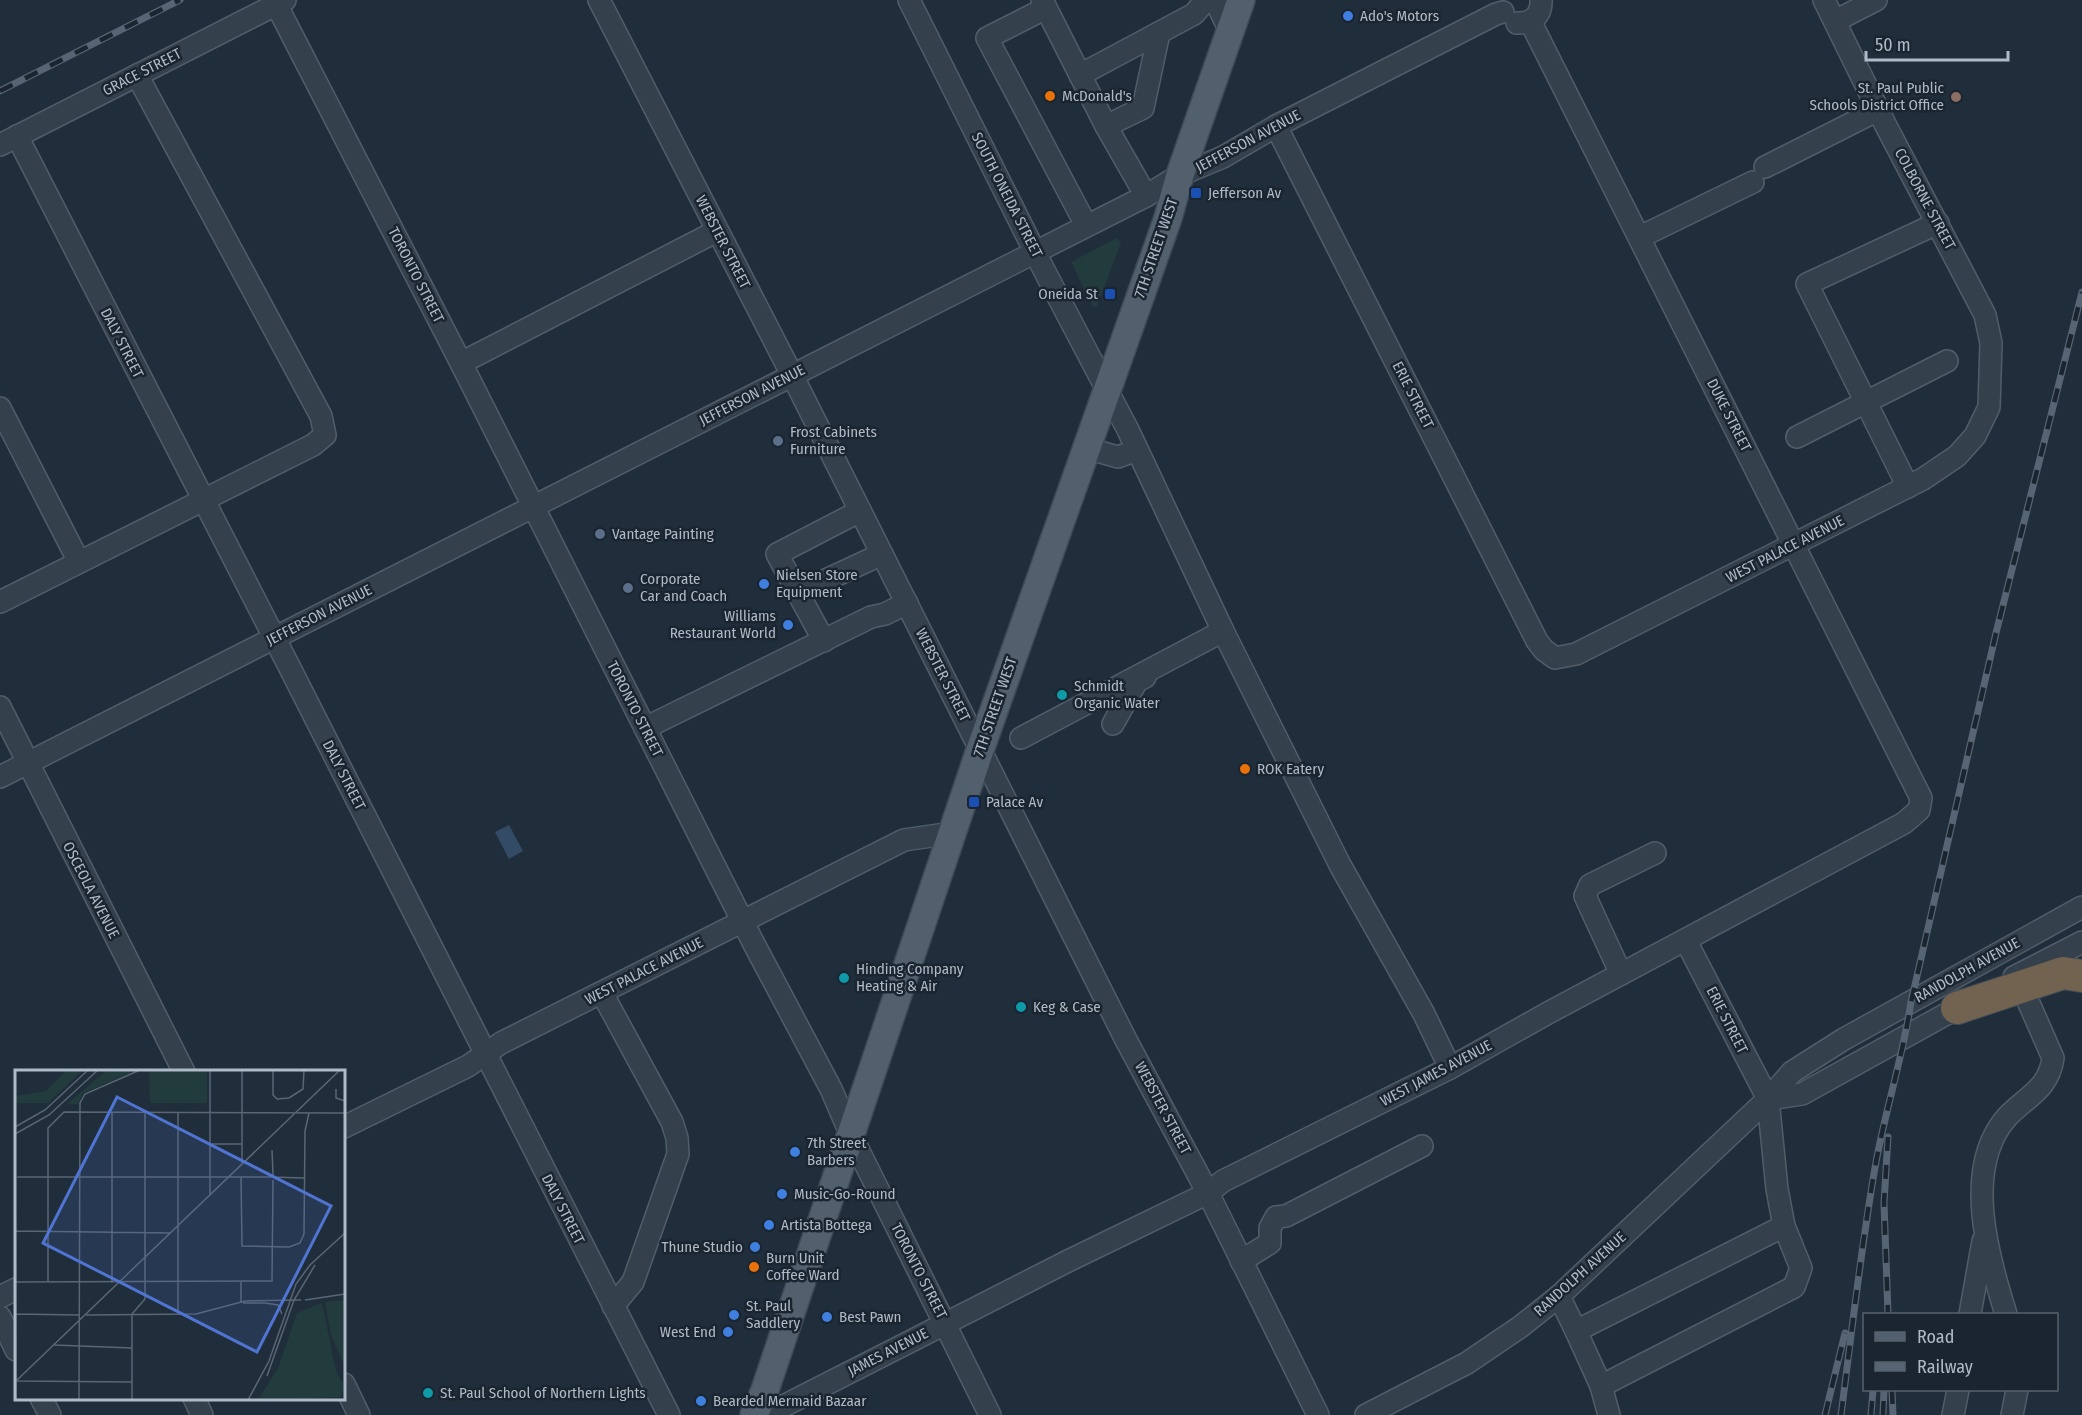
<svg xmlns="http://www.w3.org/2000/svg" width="2082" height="1415" viewBox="0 0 2082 1415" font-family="'Fira Sans Condensed',sans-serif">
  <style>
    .green { fill: #223b3d }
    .water { fill: #334b64 }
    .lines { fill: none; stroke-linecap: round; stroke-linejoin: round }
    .minor-casing { stroke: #525d6a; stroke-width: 24 }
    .major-casing { stroke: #3e4955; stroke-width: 30 }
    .highway-casing { stroke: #3f4a56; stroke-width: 34 }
    .minor { stroke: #34404c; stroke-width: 21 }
    .major { stroke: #525f6c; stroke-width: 27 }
    .highway { stroke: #726351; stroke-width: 32 }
    .rail-casing { stroke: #566473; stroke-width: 7 }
    .rail { stroke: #1a2530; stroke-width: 4.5; stroke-dasharray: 14; stroke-linecap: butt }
    .shop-dot { fill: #3f7fe0; stroke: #1a2530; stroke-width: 2 }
    .food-dot { fill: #e8710a; stroke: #1a2530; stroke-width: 2 }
    .education-dot { fill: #8d6e63; stroke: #1a2530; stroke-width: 2 }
    .transit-dot { fill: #1a4fb4; stroke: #1a2530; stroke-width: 2 }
    .service-dot { fill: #5c6f8a; stroke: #1a2530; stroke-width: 2 }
    .culture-dot { fill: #0f9aa8; stroke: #1a2530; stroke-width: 2 }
    .labels { text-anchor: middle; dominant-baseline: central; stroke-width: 5; stroke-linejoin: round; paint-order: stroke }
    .poi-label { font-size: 15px; fill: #afbac8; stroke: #1a2530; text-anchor: start }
    .street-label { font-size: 15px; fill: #afbac8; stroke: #1a2530 }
    .inset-road { fill: none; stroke: #596674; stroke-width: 1.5 }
    .view { fill: #5074d2; fill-opacity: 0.15; stroke: #5074d2; stroke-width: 3 }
    .inset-edge { fill: none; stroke: #afbac8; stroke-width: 3 }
  </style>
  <rect width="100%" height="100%" fill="#202e3c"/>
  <path class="green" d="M1117 238 1121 243 1097 306 1093 307 1071 262Z"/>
  <path class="water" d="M509 825 523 851 509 859 495 832Z"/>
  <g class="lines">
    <g class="minor-casing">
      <g id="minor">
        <path d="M599 0 792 375 1126 1040 1208 1193 1318 1415"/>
        <path d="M909 0 1045 272 1128 430 1223 631 1340 865 1424 1014 1450 1068"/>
        <path d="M1042 0 1106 126 1146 196"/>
        <path d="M1215 0 1230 31"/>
        <path d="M276 4 461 363 754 944 831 1089 850 1133 990 1415"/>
        <path d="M1046 8 987 38 1086 225"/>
        <path d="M1835 21 1876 0"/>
        <path d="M1517 23C1532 24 1542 15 1541 0"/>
        <path d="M1080 75 1194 14 1206 0"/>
        <path d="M1106 126 1143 108 1159 33"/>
        <path d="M1276 126 1537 641 1544 650 1555 658 1576 654 1923 479 1957 456 1975 436 1989 407 1991 343 1985 315 1885 124 1824 0"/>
        <path d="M17 136 293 674 669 1415"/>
        <path d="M0 145 285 0"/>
        <path d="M1765 167 1878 110"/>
        <path d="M1640 237 1753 182"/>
        <path d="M461 363 717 231"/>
        <path d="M0 408 79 562"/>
        <path d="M1797 437 1947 361"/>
        <path d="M1086 448 1118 457 1137 450"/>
        <path d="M1908 487 1807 284 1938 223"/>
        <path d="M798 593 777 554 860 511"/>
        <path d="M0 602 313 445 325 435 321 416 137 75"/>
        <path d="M824 641 798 593 882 554"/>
        <path d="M0 707 184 1072"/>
        <path d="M1113 724 1137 681 1145 677"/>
        <path d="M645 728 871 617 885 614 907 603"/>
        <path d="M1021 738 1223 631"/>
        <path d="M0 777 1146 196 1180 175 1223 157 1276 126 1496 14 1503 12"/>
        <path d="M1621 974 1585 896 1590 885 1655 853"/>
        <path d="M2014 977 2082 942"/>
        <path d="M602 993 672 1122 677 1138 678 1154 633 1282 613 1306"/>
        <path d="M1768 1099 1802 1094 1968 1002"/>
        <path d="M344 1127 468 1066 501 1043 904 840 952 833"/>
        <path d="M1241 1261 1270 1243V1228L1276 1217 1286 1216 1422 1146"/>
        <path d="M1559 1296 1576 1331 1784 1226"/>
        <path d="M0 1297 16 1289"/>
        <path d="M1970 1314 1983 1241"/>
        <path d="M2006 1314C1988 1257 1962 1168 2007 1117 2026 1097 2049 1089 2053 1058L2017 976"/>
        <path d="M0 1317 16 1350"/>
        <path d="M1576 1331 1601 1386 1609 1415"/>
        <path d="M344 1384 359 1415"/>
        <path d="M1601 1386 1794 1287 1801 1268 1784 1226 1777 1189 1768 1099 1686 941"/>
        <path d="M41 1398 50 1415"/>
        <path d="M194 1398 202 1415"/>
        <path d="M766 1415 1068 1261 1208 1193 1223 1181 1450 1068 1548 1013 1904 823 1919 810 1921 798 1530 21"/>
        <path d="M1366 1415 1467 1363 1520 1327 1559 1296 1768 1099 1792 1072 1844 1039 2082 907"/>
        <path d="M1953 1415 1958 1390"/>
        <path d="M2012 1415 2017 1390"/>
      </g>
    </g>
    <g class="major-casing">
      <path id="major" d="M754 1415 765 1390 980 750 1168 218 1180 175 1241 0"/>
    </g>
    <g class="highway-casing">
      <path id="highway" d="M1957 1008 2063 973 2082 976"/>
    </g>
    <use href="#minor" class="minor"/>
    <use href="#major" class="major"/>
    <use href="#highway" class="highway"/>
    <g class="rail-casing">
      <g id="rail">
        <path d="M0 91 180 0"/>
        <path d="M1888 1137 1884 1203 1888 1314"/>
        <path d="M1892 1390 1893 1415"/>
        <path d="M1825 1415 1845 1333"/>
        <path d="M1841 1415C1852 1331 1861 1246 1876 1162 1886 1108 1903 1056 1911 1002L1996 633 2082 292"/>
        <path d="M1871 1415 1873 1390"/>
        <path d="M1883 1415 1884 1390"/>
      </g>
    </g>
    <use href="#rail" class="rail"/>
  </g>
  <g class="shop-dot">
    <circle cx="1348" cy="16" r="6"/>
    <circle cx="764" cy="584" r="6"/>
    <circle cx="788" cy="625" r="6"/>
    <circle cx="795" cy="1152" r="6"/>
    <circle cx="782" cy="1194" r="6"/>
    <circle cx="769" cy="1225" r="6"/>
    <circle cx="755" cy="1247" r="6"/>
    <circle cx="734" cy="1315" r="6"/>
    <circle cx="827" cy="1317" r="6"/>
    <circle cx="728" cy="1332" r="6"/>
    <circle cx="701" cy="1401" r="6"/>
  </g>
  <g class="food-dot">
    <circle cx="1050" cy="96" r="6"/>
    <circle cx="1245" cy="769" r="6"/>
    <circle cx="754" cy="1267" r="6"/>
  </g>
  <circle class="education-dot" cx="1956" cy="97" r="6"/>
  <g class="transit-dot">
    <rect x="1190" y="187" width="12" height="12" rx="3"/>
    <rect x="1104" y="288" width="12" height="12" rx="3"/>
    <rect x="968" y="796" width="12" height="12" rx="3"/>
  </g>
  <g class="service-dot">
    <circle cx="778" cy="441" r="6"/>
    <circle cx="600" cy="534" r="6"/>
    <circle cx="628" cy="588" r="6"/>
  </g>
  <g class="culture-dot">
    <circle cx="1062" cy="695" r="6"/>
    <circle cx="844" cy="978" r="6"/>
    <circle cx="1021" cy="1007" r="6"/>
    <circle cx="428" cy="1393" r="6"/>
  </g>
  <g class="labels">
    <g class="poi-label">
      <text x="1360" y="16">Ado's Motors</text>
      <text x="1944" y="88" text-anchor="end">St. Paul Public<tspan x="1944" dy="17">Schools District Office</tspan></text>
      <text x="1062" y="96">McDonald's</text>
      <text x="1208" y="193">Jefferson Av</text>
      <text x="1098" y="294" text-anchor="end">Oneida St</text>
      <text x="790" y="432">Frost Cabinets<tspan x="790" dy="17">Furniture</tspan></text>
      <text x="612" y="534">Vantage Painting</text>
      <text x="776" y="575">Nielsen Store<tspan x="776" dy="17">Equipment</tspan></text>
      <text x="640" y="579">Corporate<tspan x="640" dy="17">Car and Coach</tspan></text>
      <text x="776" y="616" text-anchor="end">Williams<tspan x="776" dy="17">Restaurant World</tspan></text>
      <text x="1074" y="686">Schmidt<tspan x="1074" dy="17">Organic Water</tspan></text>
      <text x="1257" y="769">ROK Eatery</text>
      <text x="986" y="802">Palace Av</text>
      <text x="856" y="969">Hinding Company<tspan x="856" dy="17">Heating &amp; Air</tspan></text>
      <text x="1033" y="1007">Keg &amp; Case</text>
      <text x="807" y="1143">7th Street<tspan x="807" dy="17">Barbers</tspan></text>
      <text x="794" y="1194">Music-Go-Round</text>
      <text x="781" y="1225">Artista Bottega</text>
      <text x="743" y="1247" text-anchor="end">Thune Studio</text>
      <text x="766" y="1258">Burn Unit<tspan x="766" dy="17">Coffee Ward</tspan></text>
      <text x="746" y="1306">St. Paul<tspan x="746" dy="17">Saddlery</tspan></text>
      <text x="839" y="1317">Best Pawn</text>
      <text x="716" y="1332" text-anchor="end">West End</text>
      <text x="440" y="1393">St. Paul School of Northern Lights</text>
      <text x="713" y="1401">Bearded Mermaid Bazaar</text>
    </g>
    <g class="street-label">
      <text transform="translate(142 72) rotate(-27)">GRACE STREET</text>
      <text transform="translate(1248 141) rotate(-28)">JEFFERSON AVENUE</text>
      <text transform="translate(1007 195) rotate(63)">SOUTH ONEIDA STREET</text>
      <text transform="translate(1925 199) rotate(62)">COLBORNE STREET</text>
      <text transform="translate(723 242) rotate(63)">WEBSTER STREET</text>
      <text transform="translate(1156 248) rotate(-71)">7TH STREET WEST</text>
      <text transform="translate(416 275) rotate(63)">TORONTO STREET</text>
      <text transform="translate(122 343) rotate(63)">DALY STREET</text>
      <text transform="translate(752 395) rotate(-27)">JEFFERSON AVENUE</text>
      <text transform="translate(1413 395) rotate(63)">ERIE STREET</text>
      <text transform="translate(1729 415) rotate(63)">DUKE STREET</text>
      <text transform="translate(1785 549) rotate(-27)">WEST PALACE AVENUE</text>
      <text transform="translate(319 615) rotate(-27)">JEFFERSON AVENUE</text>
      <text transform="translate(943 675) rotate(63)">WEBSTER STREET</text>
      <text transform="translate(995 707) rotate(-71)">7TH STREET WEST</text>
      <text transform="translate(635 709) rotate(63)">TORONTO STREET</text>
      <text transform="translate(344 775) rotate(63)">DALY STREET</text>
      <text transform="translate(91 890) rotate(63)">OSCEOLA AVENUE</text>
      <text transform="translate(1967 970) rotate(-29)">RANDOLPH AVENUE</text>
      <text transform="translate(644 971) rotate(-27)">WEST PALACE AVENUE</text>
      <text transform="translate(1727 1020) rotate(63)">ERIE STREET</text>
      <text transform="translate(1436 1073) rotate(-28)">WEST JAMES AVENUE</text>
      <text transform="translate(1163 1108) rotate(62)">WEBSTER STREET</text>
      <text transform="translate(563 1209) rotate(63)">DALY STREET</text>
      <text transform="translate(919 1271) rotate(63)">TORONTO STREET</text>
      <text transform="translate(1580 1274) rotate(-42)">RANDOLPH AVENUE</text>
      <text transform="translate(888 1352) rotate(-27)">JAMES AVENUE</text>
    </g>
  </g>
  <g transform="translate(15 1070)">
    <rect width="330" height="330" fill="#202e3c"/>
    <path d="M47 0H68L33 33H0V26L31 21 49 3ZM92 0H121L68 23 63 34H52ZM134 0H192V33H135ZM330 230V297L316 265 310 232ZM307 233 321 301 329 316 326 327 243 330 263 298 282 243Z" fill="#223b3d"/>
    <path class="inset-road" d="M227 0V93M258 0V25L262 29 274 28 288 19 289 0M321 19V28L330 31M97 42V213M0 57 30 40 73 0M0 64 34 45 83 0M0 72 1 330M195 74H227M257 80 258 105M2 107H256M226 107 227 176 274 177 285 173 289 164 290 61 294 43M260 107H256L289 108M195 124V0M0 161 156 163M0 212 257 211 258 110M33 212V58L49 42 330 43M226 212V233M290 230 330 224M228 233H251M250 233 263 235 267 244M0 244 64 245M117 244 130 229V42M163 244V42M71 245 181 244 230 231 286 230M39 275 117 278M252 306 279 230 300 195M2 311 117 312M0 312 325 0M64 330 65 33 70 24 125 0M117 330V244M233 330 254 291 281 214 295 195 330 163"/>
    <path class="view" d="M102 27 316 136 242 282 28 173Z"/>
    <rect width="330" height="330" class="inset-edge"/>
  </g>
  <rect x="1863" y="1313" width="195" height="78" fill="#1a2530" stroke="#56616d" stroke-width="1.5"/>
  <rect x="1875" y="1332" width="30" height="9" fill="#525f6c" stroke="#56616d" stroke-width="1.5"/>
  <text x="1917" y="1343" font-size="18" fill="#afbac8">Road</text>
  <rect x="1875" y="1362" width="30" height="9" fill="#566473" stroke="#56616d" stroke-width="1.5"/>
  <text x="1917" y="1373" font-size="18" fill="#afbac8">Railway</text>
  <path d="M1866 51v9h142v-9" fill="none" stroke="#afbac8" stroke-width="3"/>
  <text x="1875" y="51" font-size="18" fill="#afbac8" stroke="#1a2530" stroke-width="4.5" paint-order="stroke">50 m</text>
</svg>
